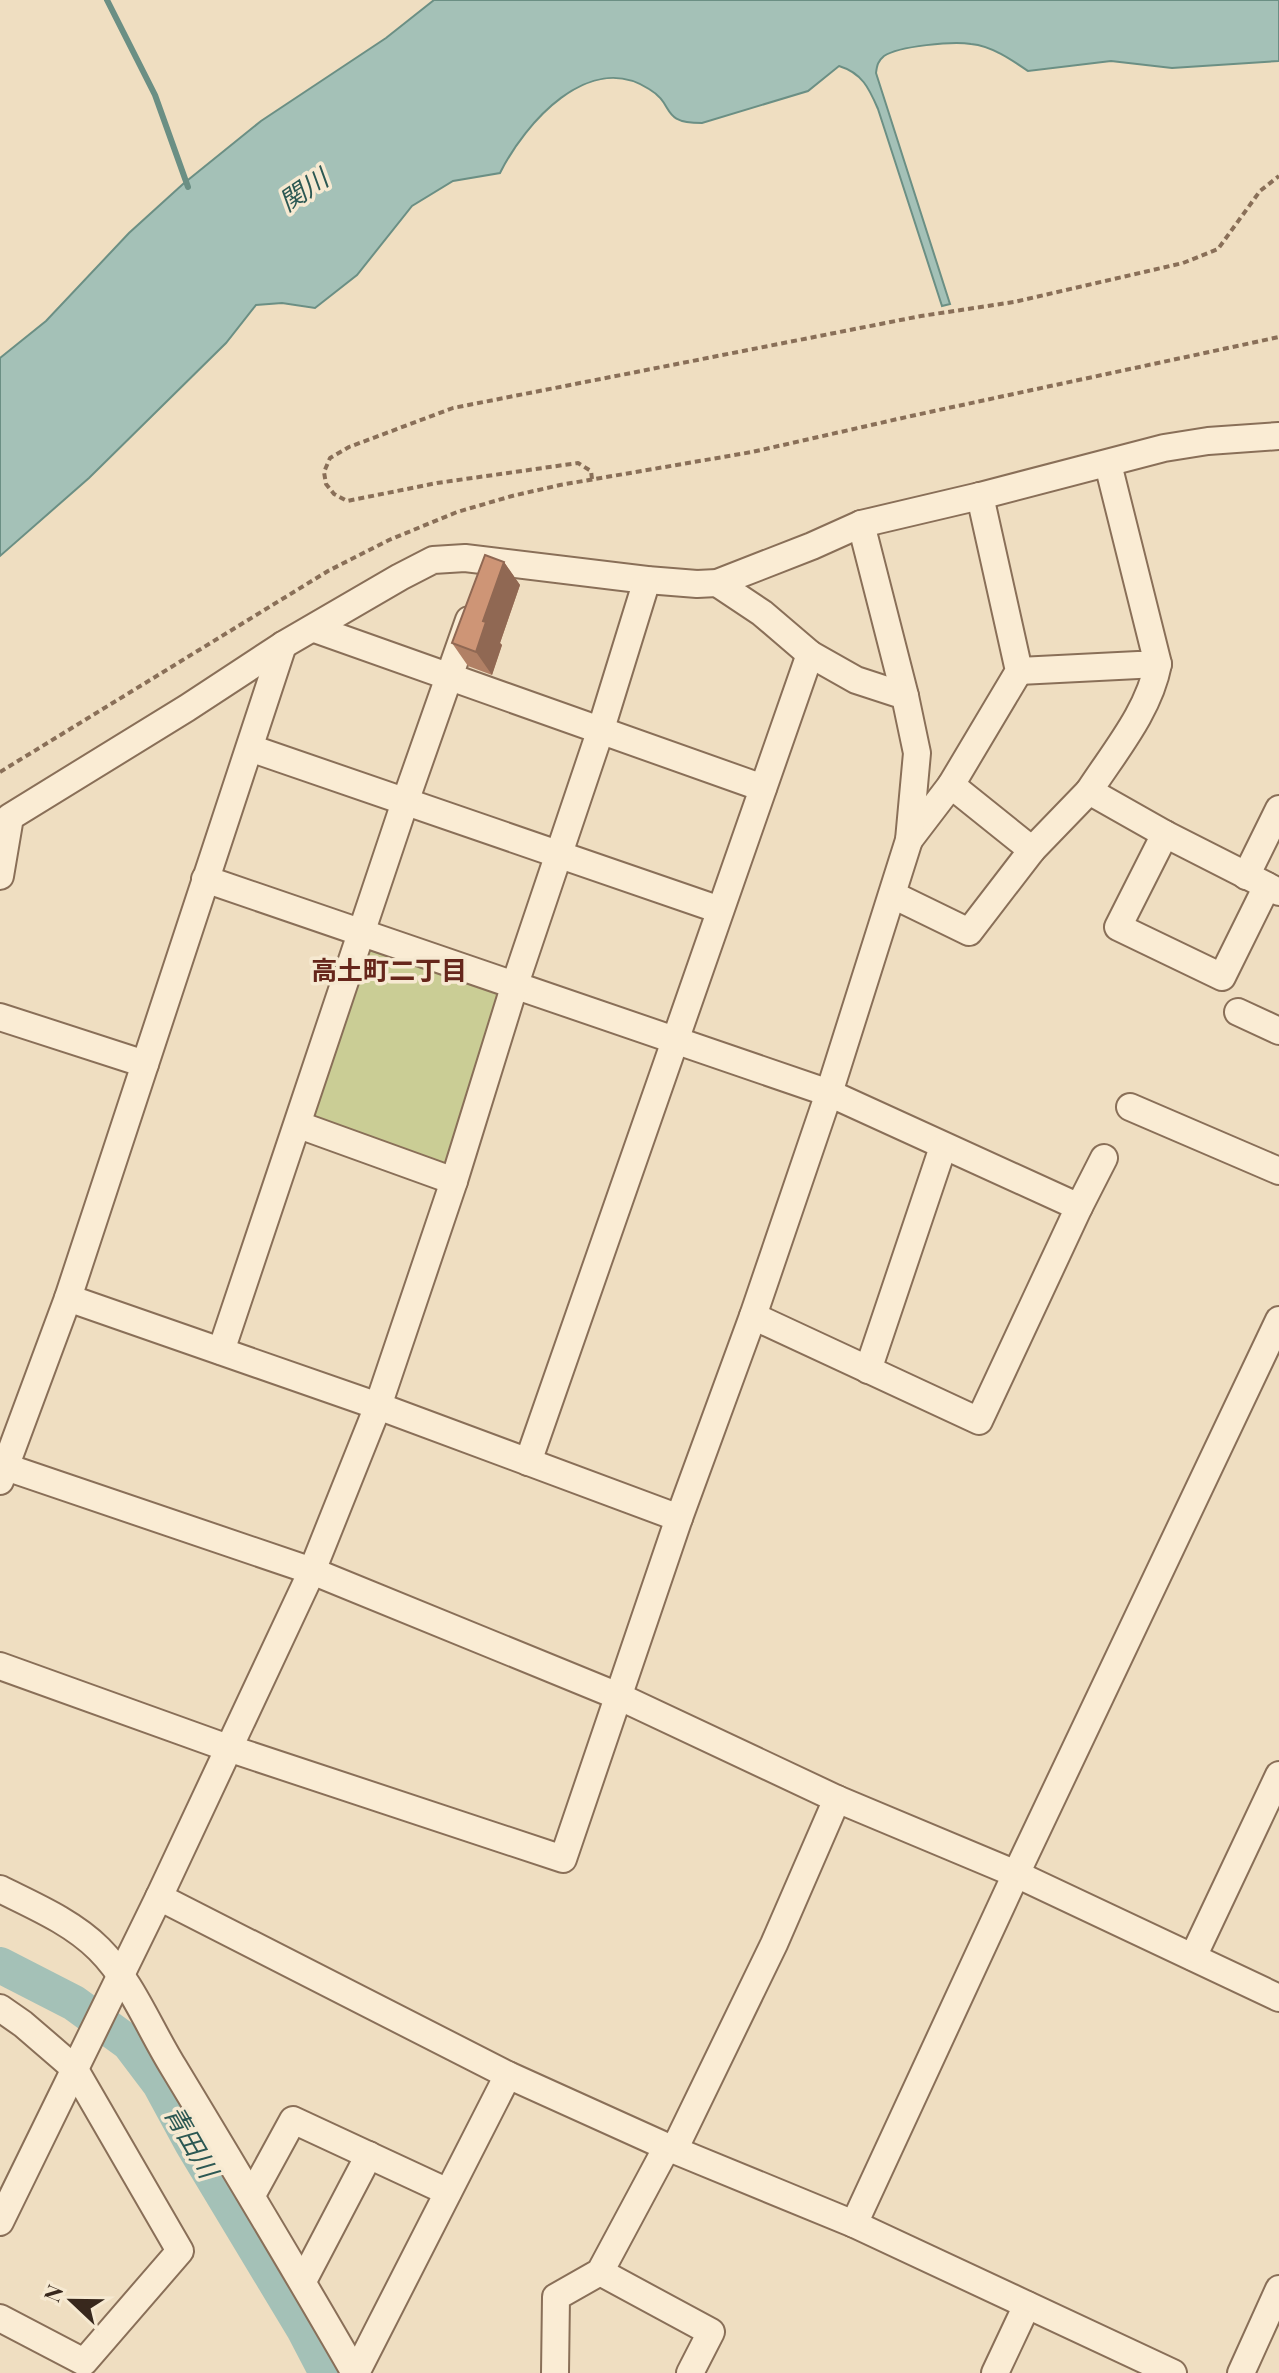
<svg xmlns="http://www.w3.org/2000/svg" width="1279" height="2373" viewBox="0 0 1279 2373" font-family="'Playfair Display','Noto Sans JP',serif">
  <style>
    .green { fill: #cacd95 }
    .water { fill: #a4c1b7; stroke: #6b8f84; stroke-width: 2 }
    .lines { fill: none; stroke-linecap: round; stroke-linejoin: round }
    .stream { stroke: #6b8f84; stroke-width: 6 }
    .river { stroke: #a4c1b7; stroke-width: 36 }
    .minor-casing { stroke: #896f58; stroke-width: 30 }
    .path { stroke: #896f58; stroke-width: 4; stroke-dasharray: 6 4; stroke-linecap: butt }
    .minor { stroke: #faecd4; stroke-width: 26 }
    .wall { fill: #b18065 }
    .shaded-wall { fill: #906853 }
    .building { fill: #ce9576; stroke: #906853; stroke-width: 2 }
    .labels { text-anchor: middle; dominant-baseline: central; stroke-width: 7; stroke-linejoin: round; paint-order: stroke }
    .water-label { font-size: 26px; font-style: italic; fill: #2c5853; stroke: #f6e9d1 }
    .neighbourhood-label { font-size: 26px; font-weight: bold; fill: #66261b; stroke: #f6e9d1 }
  </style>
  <rect width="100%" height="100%" fill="#efdec1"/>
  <path class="green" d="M370 944 511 991 449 1169 310 1120Z"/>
  <path class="water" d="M434 0H1279V61L1172 68 1111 61 1028 71C1012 60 992 46 971 44 953 41 899 46 884 56 878 61 877 65 876 73L950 304 942 306 878 109C869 88 862 73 839 66L808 91 702 123C659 123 676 105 649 89 589 50 525 123 500 173L453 181 412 206 357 275 315 308 282 303 256 305 226 343 89 478 0 556V358L46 321 129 233 183 184 261 121 386 38Z"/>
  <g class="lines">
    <path class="stream" d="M107 0 155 95 188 187"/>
    <path class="river" d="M0 1965 74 2003 129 2043 160 2084 192 2143 304 2329 327 2373"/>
    <g class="minor-casing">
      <g id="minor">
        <path d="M861 524 905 696"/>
        <path d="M315 629 763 788"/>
        <path d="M1019 671 1158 664 1108 464"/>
        <path d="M250 748 720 910"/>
        <path d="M951 785 1032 850"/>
        <path d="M1089 791C1115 751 1149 711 1158 664"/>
        <path d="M1165 834 1118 927 1222 977 1267 886"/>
        <path d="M909 840 951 785 1019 671 980 496"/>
        <path d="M0 876 10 817 187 708 283 645 400 577 433 560 465 558 647 580 697 584 717 583 812 546 861 524 980 496 1164 448 1208 441 1279 436"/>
        <path d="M1246 876 1279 809"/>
        <path d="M205 879 829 1093 1079 1207 979 1421 753 1316"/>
        <path d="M893 895 969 932 1032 850 1089 791 1165 834 1279 892"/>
        <path d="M1238 1012 1279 1031"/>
        <path d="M0 1017 145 1064"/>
        <path d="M1130 1107 1279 1171"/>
        <path d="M299 1125 454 1181"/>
        <path d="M1079 1207 1104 1158"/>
        <path d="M68 1298 378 1406 679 1518"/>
        <path d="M221 1351 405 802 469 620"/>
        <path d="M868 1370 943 1147"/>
        <path d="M528 1462 810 654"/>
        <path d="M0 1465 312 1571 618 1696 837 1799 1016 1874 1279 1998"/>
        <path d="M0 1481 68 1298 283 645"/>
        <path d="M0 1666 228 1748 563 1859 679 1518 753 1316 829 1093 909 840 917 753 905 696 856 680 810 654 762 613 717 583"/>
        <path d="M0 1889C34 1906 72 1922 99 1949 132 1982 149 2028 174 2068 235 2169 296 2270 355 2373"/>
        <path d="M159 1897 508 2075 674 2150 854 2224 1173 2373"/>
        <path d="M1193 1957 1279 1775"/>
        <path d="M0 2008 23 2024 74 2068 180 2251 84 2362 0 2318"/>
        <path d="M674 2150 774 1944 837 1799"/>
        <path d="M252 2195 293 2120 448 2192"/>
        <path d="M0 2222 159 1897 312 1571 378 1406 454 1181 515 984 600 732 647 580"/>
        <path d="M854 2224 1016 1874 1279 1320"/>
        <path d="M600 2272 711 2332 690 2373"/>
        <path d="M303 2281 369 2155"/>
        <path d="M356 2373 508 2075"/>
        <path d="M555 2373 556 2297 600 2272 667 2147"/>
        <path d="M995 2373 1027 2305"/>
        <path d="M1241 2373 1279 2289"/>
      </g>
    </g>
    <g class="path">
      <path d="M592 479 591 471 578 463 437 483 347 501 334 494 326 484 324 472 330 458 349 447 453 408 921 316 1014 302 1183 263 1218 249 1260 191 1279 176"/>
      <path d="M0 772 328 571 389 540 457 512 512 496 560 485 752 452 911 416 1279 337"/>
    </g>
    <use href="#minor" class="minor"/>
  </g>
  <path class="wall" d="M504 562 520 585 500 643 502 645 492 675 468 666 452 643Z"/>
  <path class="shaded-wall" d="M504 562 520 585 500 643 502 645 492 675 476 652 483 621Z"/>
  <path class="building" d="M485 555 504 562 483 621 486 622 476 652 452 643Z"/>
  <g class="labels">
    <g class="water-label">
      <text transform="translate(303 189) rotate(-34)">関川</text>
      <text transform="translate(192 2141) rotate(60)">青田川</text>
    </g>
    <g class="neighbourhood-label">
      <text x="389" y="969">高土町二丁目</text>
    </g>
  </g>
  <g transform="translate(72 2301) rotate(292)" stroke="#f6e9d1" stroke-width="6" paint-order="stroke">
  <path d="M0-6L14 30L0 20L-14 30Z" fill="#38281d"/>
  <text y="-12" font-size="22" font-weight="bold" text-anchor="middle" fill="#38281d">N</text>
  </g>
</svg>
